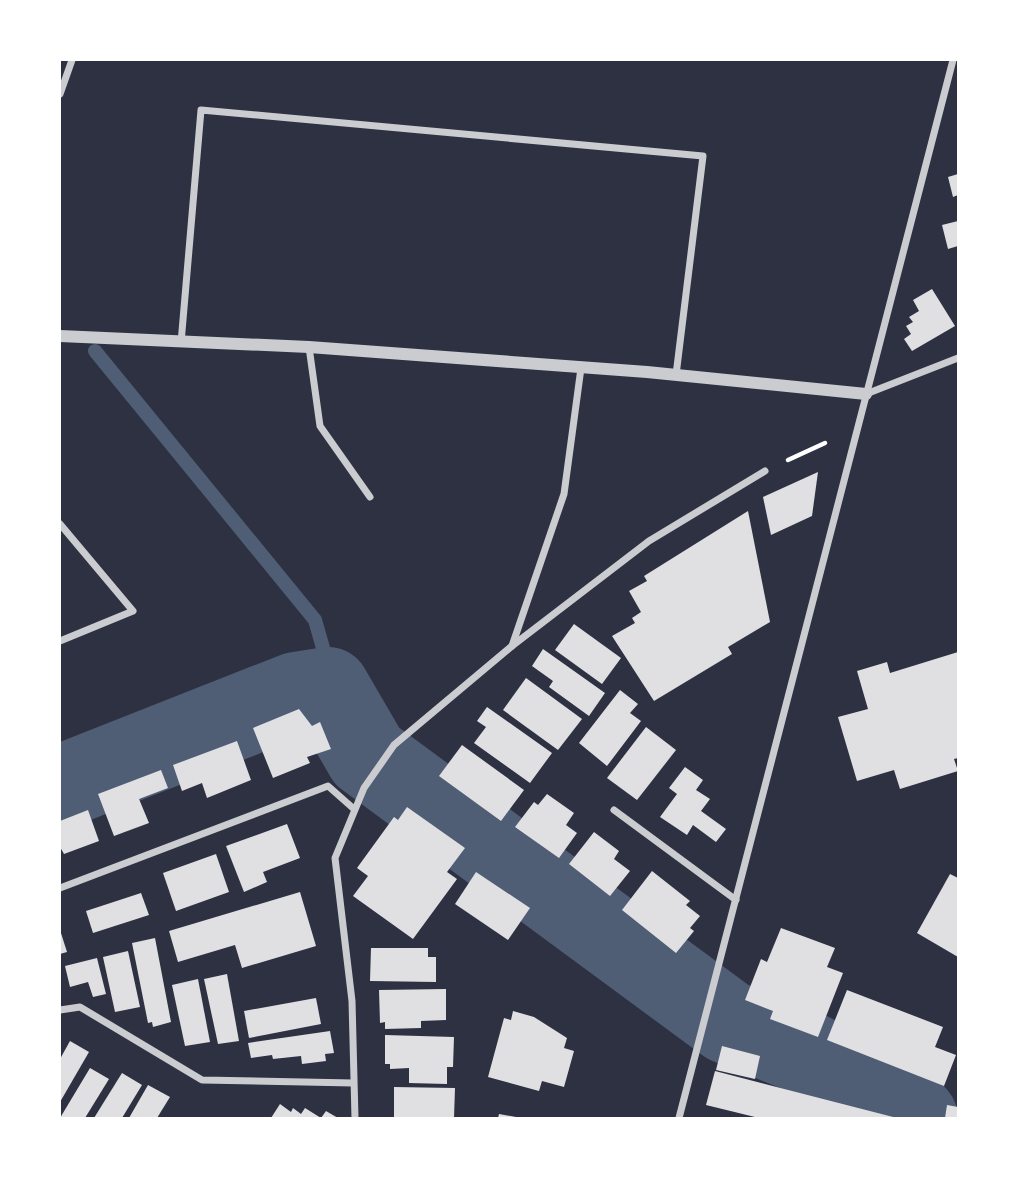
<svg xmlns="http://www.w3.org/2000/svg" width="1018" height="1178" viewBox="0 0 1018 1178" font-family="'Nunito Sans',sans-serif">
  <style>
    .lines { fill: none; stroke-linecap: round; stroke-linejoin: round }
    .stream { stroke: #4f5d75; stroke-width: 14 }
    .river { stroke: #4f5d75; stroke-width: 84 }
    .building { fill: #e0e0e3 }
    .path { stroke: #fff; stroke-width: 4.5 }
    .minor { stroke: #caccd0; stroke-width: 7 }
    .tertiary { stroke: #caccd0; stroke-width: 12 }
  </style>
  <rect width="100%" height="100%" fill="#2d3142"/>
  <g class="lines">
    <path class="stream" d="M95 351 315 620 325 655 328 689"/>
    <path class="river" d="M60 787 296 694 328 689 367 756 728 1022 811 1055 902 1102 916 1118"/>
  </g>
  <g class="building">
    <path d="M958 174V195L953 197 948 177Z"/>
    <path d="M958 221V246L948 249 942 225Z"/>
    <path d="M932 289 955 326 912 351 904 339 911 334 906 326 913 322 909 317 919 311 913 300Z"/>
    <path d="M818 472 812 516 771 535 763 497Z"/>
    <path d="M748 511 770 622 728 647 732 654 654 701 612 636 635 623 632 618 641 612 629 591 647 581 644 576Z"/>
    <path d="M574 624 621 658 602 684 555 650Z"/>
    <path d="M543 649 605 693 589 716 549 687 553 681 532 666Z"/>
    <path d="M958 652V758L954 759 958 771 900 789 894 770 857 781 838 717 868 709 857 671 887 662 890 673Z"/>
    <path d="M526 678 582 719 558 750 503 710Z"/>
    <path d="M620 690 638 704 630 713 641 721 607 766 579 743Z"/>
    <path d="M487 707 552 753 530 783 474 743 486 727 477 721Z"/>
    <path d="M299 709 312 726 320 722 331 749 307 757 310 763 273 778 253 728Z"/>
    <path d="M646 727 676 750 637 800 607 778Z"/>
    <path d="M237 741 251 780 207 798 202 783 182 791 173 765Z"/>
    <path d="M462 745 524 790 501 821 439 776Z"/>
    <path d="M685 767 703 780 696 790 710 799 701 811 726 829 716 842 693 825 687 835 660 817 677 794 669 788Z"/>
    <path d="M161 770 168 788 139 799 149 823 114 836 98 794Z"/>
    <path d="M547 794 574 813 566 825 577 833 559 858 515 827 534 802 538 805Z"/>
    <path d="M407 807 465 848 447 872 457 879 413 939 353 896 368 876 357 868 394 817 398 820Z"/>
    <path d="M88 810 99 841 64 854 60 847V821Z"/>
    <path d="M287 824 300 858 263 872 267 882 244 892 226 846Z"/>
    <path d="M594 832 619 851 614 859 630 871 610 896 569 864Z"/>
    <path d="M216 854 229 892 176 911 163 873Z"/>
    <path d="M652 871 690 901 686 905 700 916 690 928 694 931 676 953 622 910Z"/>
    <path d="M476 872 530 908 508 940 455 904Z"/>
    <path d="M950 874 958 878V957L917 933Z"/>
    <path d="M300 892 316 946 242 968 235 945 178 962 169 931Z"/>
    <path d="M141 893 149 915 93 933 86 911Z"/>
    <path d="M781 928 835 948 827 967 843 973 818 1037 770 1019 773 1011 745 1000 761 959 767 962Z"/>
    <path d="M60 930 67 952 60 954Z"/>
    <path d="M155 938 171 1022 153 1027 152 1022 148 1023 132 943Z"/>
    <path d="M371 948H428V957H436V982L370 981Z"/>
    <path d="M128 951 140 1007 115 1012 103 957Z"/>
    <path d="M97 958 106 994 93 997 88 982 70 987 65 966Z"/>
    <path d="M227 974 239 1041 218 1044 204 979Z"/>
    <path d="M198 979 210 1042 185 1046 172 985Z"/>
    <path d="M446 989V1020L421 1021V1028L385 1029V1022L380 1023 379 990Z"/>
    <path d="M847 990 943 1027 935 1047 956 1055 944 1086 827 1040Z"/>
    <path d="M316 998 321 1024 249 1038 244 1011Z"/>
    <path d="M513 1011 534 1017 567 1038 564 1048 574 1051 564 1087 542 1081 539 1091 488 1077 504 1018 511 1020Z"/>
    <path d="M330 1031 334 1053 325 1054 326 1061 302 1064 301 1056 273 1059 272 1055 251 1058 248 1043Z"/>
    <path d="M385 1035 454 1037 453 1067H447V1084L409 1083V1068L390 1069V1064H385Z"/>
    <path d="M70 1041 89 1052 60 1102V1059Z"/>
    <path d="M722 1046 760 1056 755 1079 716 1070Z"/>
    <path d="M90 1068 109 1079 85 1118H60Z"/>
    <path d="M715 1071 897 1118H759L706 1105Z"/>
    <path d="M122 1073 142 1085 122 1118H94Z"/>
    <path d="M148 1085 170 1097 157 1118H129Z"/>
    <path d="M394 1087 455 1088 454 1118H394Z"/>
    <path d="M280 1104 291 1112 293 1108 301 1114 305 1108 321 1118 326 1111 338 1118H271Z"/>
    <path d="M947 1105 958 1107V1118H945Z"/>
    <path d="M499 1114 516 1117V1118H498Z"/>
  </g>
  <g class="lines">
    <path class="path" d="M788 460 825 443"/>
    <g class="minor">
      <path d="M60 94 72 60"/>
      <path d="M181 343 201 110 703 156 676 375"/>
      <path d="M309 347 320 426 370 497"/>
      <path d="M866 394 958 358"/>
      <path d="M60 524 133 611 60 641"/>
      <path d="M512 646 564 494 581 368"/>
      <path d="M614 810 736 900"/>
      <path d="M60 888 328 786 354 809"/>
      <path d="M60 1010 80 1007 202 1080 353 1083"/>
      <path d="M355 1118 352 1001 335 858 364 788 394 745 512 646 649 541 765 471"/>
      <path d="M679 1118 953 60"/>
    </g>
    <path class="tertiary" d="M60 336 309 347 647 372 866 394"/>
  </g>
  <rect width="1018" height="1178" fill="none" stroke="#ffffff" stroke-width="122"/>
</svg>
